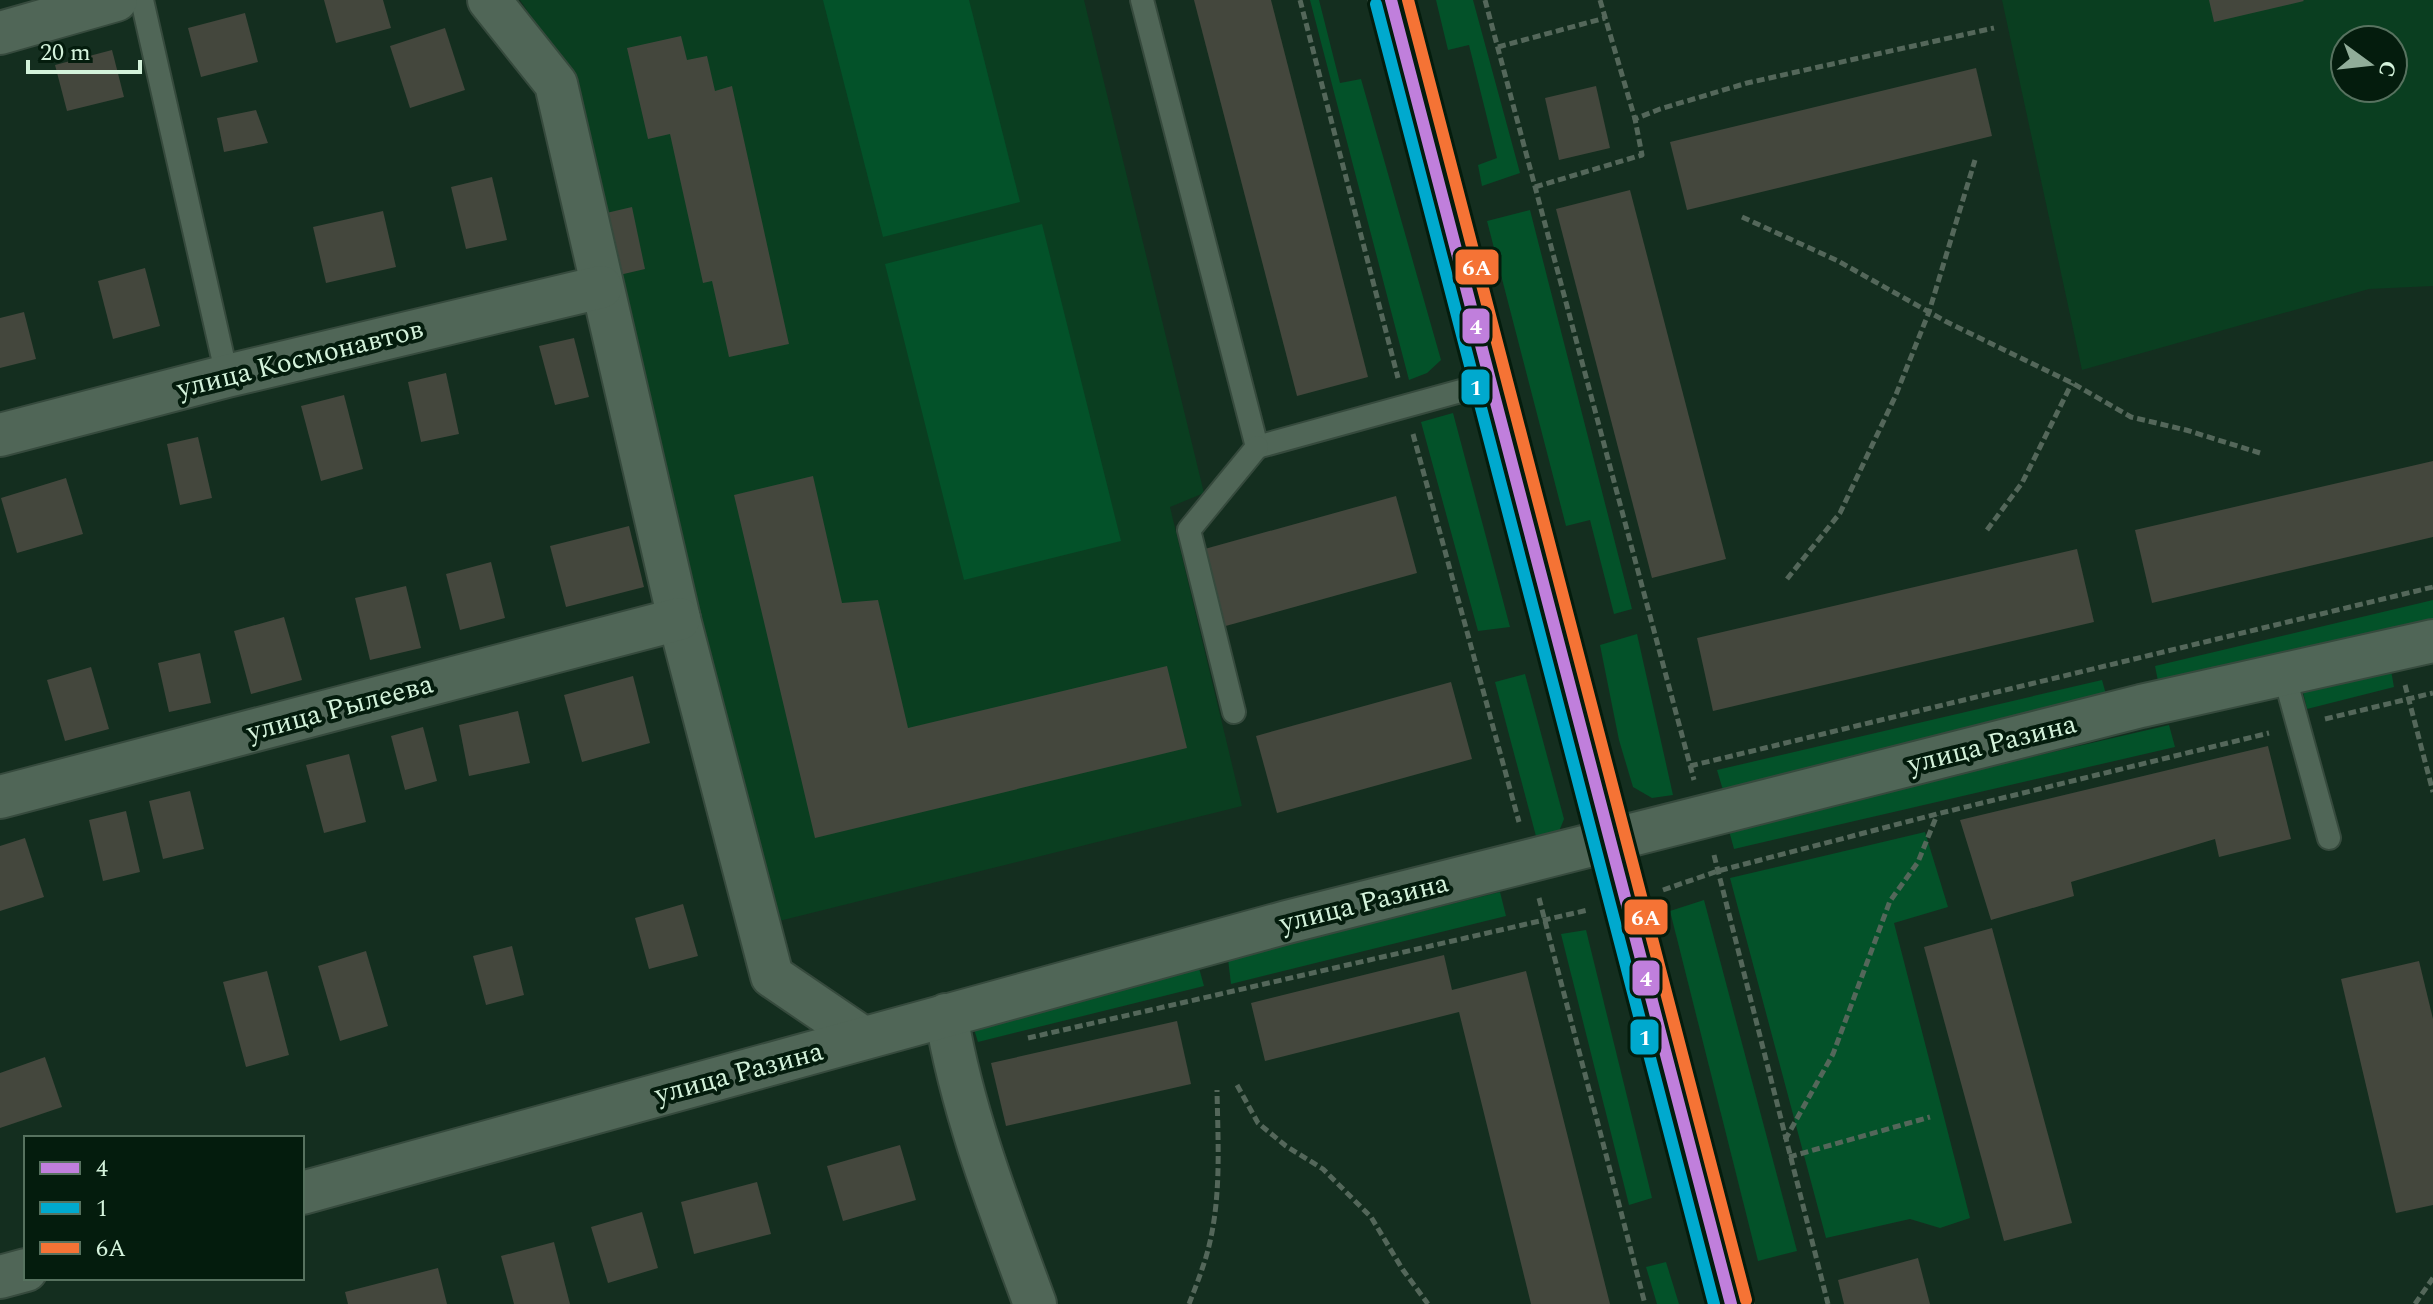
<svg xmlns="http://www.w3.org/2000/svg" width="2433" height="1304" viewBox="0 0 2433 1304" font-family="Spectral,serif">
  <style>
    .built { fill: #0a3e20; fill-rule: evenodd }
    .green { fill: #035229 }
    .building { fill: #44473d }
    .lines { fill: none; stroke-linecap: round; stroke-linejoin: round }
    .lane-casing { stroke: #364a3d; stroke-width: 26 }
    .street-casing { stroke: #364a3d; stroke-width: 46 }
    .secondary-casing { stroke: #364a3d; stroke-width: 48 }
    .path { stroke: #54675a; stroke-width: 5; stroke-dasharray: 8 4; stroke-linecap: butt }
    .lane { stroke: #506657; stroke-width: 22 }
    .street { stroke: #506657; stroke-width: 42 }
    .secondary { stroke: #566959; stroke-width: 44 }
    .bus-1-casing { stroke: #041c0d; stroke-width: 18 }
    .bus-2-casing { stroke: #041c0d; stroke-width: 18 }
    .bus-3-casing { stroke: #041c0d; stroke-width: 18 }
    .bus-1 { stroke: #c07fdc; stroke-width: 12 }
    .bus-2 { stroke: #00a9ce; stroke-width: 12 }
    .bus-3 { stroke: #f57335; stroke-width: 12 }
    .labels { text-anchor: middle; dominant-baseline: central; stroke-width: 8; stroke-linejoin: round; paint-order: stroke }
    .street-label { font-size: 28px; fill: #d4f2db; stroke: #041c0d }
    .line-badge { stroke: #041c0d; stroke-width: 3 }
    .badge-label { font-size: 22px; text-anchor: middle; font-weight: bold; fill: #fff }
  </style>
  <rect width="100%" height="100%" fill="#142e1f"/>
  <g class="built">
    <path d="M520 0H1084L1204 493 1170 507 1242 806 767 924 569 72Z"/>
    <path d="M2002 0H2433V286L2369 289 2082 370ZM2345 40H2393V88H2345Z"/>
  </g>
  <g class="green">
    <path d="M823 0H969L1020 202 883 237Z"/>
    <path d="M1310 0H1319L1340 83 1361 79 1441 360 1427 373 1409 380Z"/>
    <path d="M1436 0H1473L1520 173 1482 186 1478 165 1497 158 1469 45 1448 50Z"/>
    <path d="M1530 210 1632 609 1614 614 1590 520 1566 526 1487 221Z"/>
    <path d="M1042 224 1121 541 964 580 885 264Z"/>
    <path d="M1453 413 1510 627 1478 631 1421 422Z"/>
    <path d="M2433 600V626L2159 686 2155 666Z"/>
    <path d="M1637 634 1673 795 1652 798 1633 787 1619 740 1600 645Z"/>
    <path d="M2390 665 2394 687 2307 709 2302 688Z"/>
    <path d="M1525 674 1564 819 1558 834 1537 840 1495 682Z"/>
    <path d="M2102 680 2107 698 1725 797 1717 770Z"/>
    <path d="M2169 725 2175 747 1734 849 1728 827Z"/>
    <path d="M1925 832 1948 907 1894 923 1970 1218 1940 1228 1910 1219 1826 1238 1730 878Z"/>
    <path d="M1500 892 1506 916 1231 984 1228 959Z"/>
    <path d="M1704 900 1797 1251 1758 1261 1670 911Z"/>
    <path d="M1586 930 1652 1198 1629 1205 1561 934Z"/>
    <path d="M1199 968 1204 986 978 1042 973 1026Z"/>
    <path d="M1666 1262 1679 1304H1657L1646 1267Z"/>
  </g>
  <g class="building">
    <path d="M324 0H383L391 28 336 43Z"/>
    <path d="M1194 0H1271L1368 377 1297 396Z"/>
    <path d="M2209 0H2303L2304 1 2214 22Z"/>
    <path d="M245 13 258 62 201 77 188 28Z"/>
    <path d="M445 28 465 90 410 108 390 46Z"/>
    <path d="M681 36 687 60 707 56 715 91 732 86 789 344 729 357 712 281 703 283 670 134 648 139 627 48Z"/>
    <path d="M112 50 124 97 67 111 55 65Z"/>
    <path d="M1976 68 1992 136 1687 210 1670 142Z"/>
    <path d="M1596 86 1610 148 1559 160 1545 98Z"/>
    <path d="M256 110 268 143 224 152 217 118Z"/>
    <path d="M492 177 507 240 466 249 451 187Z"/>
    <path d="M1630 190 1726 559 1652 578 1556 209Z"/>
    <path d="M632 207 645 269 615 276 602 214Z"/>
    <path d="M383 211 396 267 326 283 313 227Z"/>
    <path d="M145 268 160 326 113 339 98 281Z"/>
    <path d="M24 312 36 359 0 368V318Z"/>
    <path d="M574 338 589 397 555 405 539 346Z"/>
    <path d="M446 373 459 434 421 442 408 382Z"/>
    <path d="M344 395 363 469 321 481 301 406Z"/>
    <path d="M198 437 212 498 180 505 167 444Z"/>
    <path d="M2433 461V537L2152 603 2135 530Z"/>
    <path d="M813 476 842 603 878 600 908 728 1167 666 1187 748 815 838 734 495Z"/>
    <path d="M66 478 83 534 17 553 1 498Z"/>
    <path d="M1396 496 1417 573 1222 627 1201 550Z"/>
    <path d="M629 526 644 587 566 607 550 546Z"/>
    <path d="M2077 549 2094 622 1713 711 1697 638Z"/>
    <path d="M491 562 505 618 460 630 446 574Z"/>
    <path d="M406 586 421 648 370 660 355 598Z"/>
    <path d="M284 617 302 680 251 694 234 631Z"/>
    <path d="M200 653 211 703 169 712 158 663Z"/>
    <path d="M91 667 109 729 65 741 47 680Z"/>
    <path d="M633 676 650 743 582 762 564 695Z"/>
    <path d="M1451 682 1472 759 1277 813 1256 736Z"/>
    <path d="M518 711 530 763 469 776 459 725Z"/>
    <path d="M423 727 437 781 405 790 391 736Z"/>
    <path d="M2268 746 2291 839 2219 857 2215 839 2071 882 2074 896 1991 920 1960 820Z"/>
    <path d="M349 754 366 822 324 833 306 765Z"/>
    <path d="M190 791 204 849 163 859 149 801Z"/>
    <path d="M126 811 140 872 103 881 89 820Z"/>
    <path d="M25 838 44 897 0 911V846Z"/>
    <path d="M683 904 698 956 649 969 635 918Z"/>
    <path d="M1992 928 2072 1223 2004 1241 1924 947Z"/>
    <path d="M512 946 524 995 486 1005 473 956Z"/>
    <path d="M366 951 388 1026 340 1041 318 966Z"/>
    <path d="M1444 955 1452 990 1526 971 1610 1304H1531L1459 1012 1265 1061 1251 1003Z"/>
    <path d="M2419 961 2433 1019V1205L2396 1213 2341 979Z"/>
    <path d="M267 971 289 1055 246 1067 223 982Z"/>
    <path d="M1177 1021 1191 1084 1006 1126 991 1063Z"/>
    <path d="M45 1057 62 1107 0 1128V1073Z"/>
    <path d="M900 1145 916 1200 843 1221 827 1166Z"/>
    <path d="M757 1182 771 1234 694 1254 681 1202Z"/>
    <path d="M642 1212 658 1268 608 1283 591 1227Z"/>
    <path d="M554 1242 570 1304H514L501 1256Z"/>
    <path d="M1918 1258 1930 1304H1844L1838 1280Z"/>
    <path d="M438 1268 447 1304H348L345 1292Z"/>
  </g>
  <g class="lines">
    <g class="lane-casing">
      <g id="lane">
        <path d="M142 0 227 376"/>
        <path d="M1142 0 1257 447 1490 383"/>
        <path d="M2284 674 2329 838"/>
        <path d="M1234 712 1189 530 1257 447"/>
      </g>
    </g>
    <g class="street-casing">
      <g id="street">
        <path d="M489 0 556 84 679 619 772 976 863 1038"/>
        <path d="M0 33 116 0"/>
        <path d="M0 435 227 376 601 287"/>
        <path d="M0 797 679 619"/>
        <path d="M946 1015C963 1115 1000 1209 1035 1304"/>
        <path d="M302 1193 1287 922 2141 706 2433 641"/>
        <path d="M0 1277 26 1270"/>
      </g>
    </g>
    <g class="secondary-casing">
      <path id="secondary" d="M1391 0 1731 1304"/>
    </g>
    <g class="path">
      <path d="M1300 0 1398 378"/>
      <path d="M1485 0 1694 780"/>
      <path d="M1600 0 1635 119"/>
      <path d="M1498 47 1605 18"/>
      <path d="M1535 187 1642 155 1635 119 1660 109 1747 83 1994 28"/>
      <path d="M1742 217 1838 261 1945 321 2072 383 2131 417 2186 430 2260 453"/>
      <path d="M1413 434 1519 822"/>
      <path d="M1987 530 2022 483 2072 383"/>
      <path d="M1787 579 1840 513 1895 397 1929 312 1975 160"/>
      <path d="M2405 685 2433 792"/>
      <path d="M2325 719 2433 693"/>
      <path d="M1690 766 2433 587"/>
      <path d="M1714 855 1828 1304"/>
      <path d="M1663 890 1718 871 1937 814 2269 733"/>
      <path d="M1539 898 1645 1304"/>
      <path d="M1028 1038 1588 910"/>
      <path d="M1237 1085 1258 1123 1286 1146 1323 1169 1371 1217 1403 1270 1428 1304"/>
      <path d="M1785 1140 1833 1054 1890 901 1918 862 1937 815"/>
      <path d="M1789 1157 1930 1117"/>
      <path d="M1189 1304C1195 1289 1201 1273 1206 1257 1222 1203 1218 1146 1217 1090"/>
      <path d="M2415 1304 2433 1278"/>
    </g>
    <use href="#lane" class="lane"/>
    <use href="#street" class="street"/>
    <use href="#secondary" class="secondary"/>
    <g class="bus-1-casing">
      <path id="bus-1" d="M1391 0 1731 1304"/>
    </g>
    <g class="bus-2-casing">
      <path id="bus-2" d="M1376 4 1714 1304"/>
    </g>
    <g class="bus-3-casing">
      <path id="bus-3" d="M1408 0 1746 1300"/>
    </g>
    <use href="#bus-1" class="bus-1"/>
    <use href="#bus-2" class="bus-2"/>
    <use href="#bus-3" class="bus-3"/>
  </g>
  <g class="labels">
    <g class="street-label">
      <text transform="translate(300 359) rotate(-14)">улица Космонавтов</text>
      <text transform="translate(340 708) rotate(-15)">улица Рылеева</text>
      <text transform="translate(1992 744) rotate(-14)">улица Разина</text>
      <text transform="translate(1364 903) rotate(-14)">улица Разина</text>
      <text transform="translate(739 1073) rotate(-15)">улица Разина</text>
    </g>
  </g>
  <g class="line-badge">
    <rect x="1454" y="248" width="46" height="38" rx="8" fill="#f57335"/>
    <rect x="1461" y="307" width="30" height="38" rx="8" fill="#c07fdc"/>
    <rect x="1460" y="368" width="31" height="38" rx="8" fill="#00a9ce"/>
    <rect x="1623" y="898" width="46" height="38" rx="8" fill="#f57335"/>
    <rect x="1631" y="959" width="30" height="38" rx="8" fill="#c07fdc"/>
    <rect x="1629" y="1018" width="31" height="38" rx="8" fill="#00a9ce"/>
  </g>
  <g class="badge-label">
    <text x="1477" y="275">6А</text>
    <text x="1476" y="334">4</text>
    <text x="1476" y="395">1</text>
    <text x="1646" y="925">6А</text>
    <text x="1646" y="986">4</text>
    <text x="1645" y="1045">1</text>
  </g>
  <rect x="24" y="1136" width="280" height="144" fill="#041c0d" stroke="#57725f" stroke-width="2"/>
  <rect x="40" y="1162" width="40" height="12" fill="#c07fdc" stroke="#57725f" stroke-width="2"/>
  <text x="96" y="1176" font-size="24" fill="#d4f2db">4</text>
  <rect x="40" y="1202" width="40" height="12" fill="#00a9ce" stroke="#57725f" stroke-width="2"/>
  <text x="96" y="1216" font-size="24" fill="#d4f2db">1</text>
  <rect x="40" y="1242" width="40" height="12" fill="#f57335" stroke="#57725f" stroke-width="2"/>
  <text x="96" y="1256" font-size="24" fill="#d4f2db">6А</text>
  <g transform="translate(2369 64) rotate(105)"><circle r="38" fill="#041c0d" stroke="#57725f" stroke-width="2"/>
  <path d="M0-6L14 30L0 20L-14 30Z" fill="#91ad99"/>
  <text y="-12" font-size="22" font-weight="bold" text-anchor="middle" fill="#d4f2db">С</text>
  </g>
  <path d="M28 60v12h112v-12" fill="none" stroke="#d4f2db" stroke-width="4"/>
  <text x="40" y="60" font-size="24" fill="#d4f2db" stroke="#041c0d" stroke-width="6" paint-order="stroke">20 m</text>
</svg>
